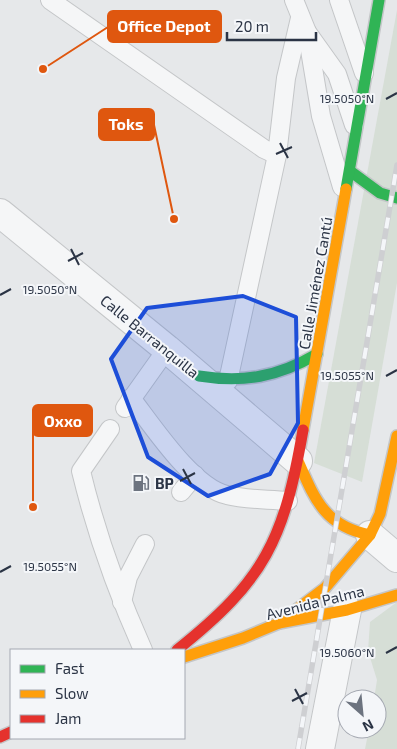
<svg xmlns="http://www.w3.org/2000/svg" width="397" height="749" viewBox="0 0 397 749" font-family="'Exo 2',sans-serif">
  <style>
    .green { fill: #d6ded6 }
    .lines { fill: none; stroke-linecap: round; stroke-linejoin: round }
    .lane-casing { stroke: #c4c6c8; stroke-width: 20 }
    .street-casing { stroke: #c4c6c8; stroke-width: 30 }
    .fast-casing { stroke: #c4c6c8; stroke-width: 14 }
    .slow-casing { stroke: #c4c6c8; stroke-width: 14 }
    .jam-casing { stroke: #c4c6c8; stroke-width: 14 }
    .lane { stroke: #f5f6f7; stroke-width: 18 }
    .street { stroke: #f5f6f7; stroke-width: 28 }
    .fast { stroke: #30b455; stroke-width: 11 }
    .slow { stroke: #ff9f0a; stroke-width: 11 }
    .jam { stroke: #e5322d; stroke-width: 11 }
    .rail-casing { stroke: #cecfd2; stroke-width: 5.5 }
    .rail { stroke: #f4f6f9; stroke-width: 4; stroke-dasharray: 11; stroke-linecap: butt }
    .marked { fill: #1d4ed8; fill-opacity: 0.2; stroke: #1d4ed8; stroke-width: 4; stroke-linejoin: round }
    .ticks { fill: none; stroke: #2b3445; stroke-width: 2 }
    .labels { text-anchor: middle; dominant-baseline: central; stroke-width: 4; stroke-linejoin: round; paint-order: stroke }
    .street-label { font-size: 15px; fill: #2b3445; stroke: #f4f6f9 }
    .poi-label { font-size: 15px; font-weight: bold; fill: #2b3445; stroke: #f4f6f9; text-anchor: start }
    .ticks-label { font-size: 12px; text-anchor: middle; fill: #2b3445; stroke: #f4f6f9; stroke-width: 4; stroke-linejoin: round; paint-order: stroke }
    .leader { fill: none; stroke: #df570f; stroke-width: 2 }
    .callout-dot { fill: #df570f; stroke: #f4f6f9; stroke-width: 2 }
    .callout { fill: #df570f; stroke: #df570f; stroke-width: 2 }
    .callout-label { font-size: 16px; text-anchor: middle; font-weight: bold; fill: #fff }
  </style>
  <rect width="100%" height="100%" fill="#e6e8ea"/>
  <g class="green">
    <path d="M397 10V283L362 482 314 463Z"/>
    <path d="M397 602V749H365L369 729H377V699H374L377 680 368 651 370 622Z"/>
  </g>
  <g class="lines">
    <g class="lane-casing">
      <g id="lane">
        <path d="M50 0 264 149 277 155 286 78 300 18"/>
        <path d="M294 0 307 32 337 74 354 125"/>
        <path d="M339 0 364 73"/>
        <path d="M307 32 321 116 342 187"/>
        <path d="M228 381 277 155"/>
        <path d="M131 398C152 425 193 488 227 495 246 500 268 499 288 501"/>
        <path d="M125 408 167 349"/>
        <path d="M110 429 81 471C96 533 117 592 143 650"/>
        <path d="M181 492 195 475"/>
        <path d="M122 602 128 577 145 544"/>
      </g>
    </g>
    <g class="street-casing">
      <g id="street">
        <path d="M0 213 167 349 298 461"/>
        <path d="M370 535 397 558"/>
        <path d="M320 749 347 610"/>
      </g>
    </g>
    <g class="fast-casing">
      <g id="fast">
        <path d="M350 171 380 193 397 198"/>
        <path d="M346 189 379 0"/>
        <path d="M199 376C243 383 278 377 317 354"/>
      </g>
    </g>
    <g class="slow-casing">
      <g id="slow">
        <path d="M303 430 346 189"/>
        <path d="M298 461C315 500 325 526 370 535"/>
        <path d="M279 623 347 610 397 595"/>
        <path d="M184 657 243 638 279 623 325 588 370 535 380 514 397 436"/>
      </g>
    </g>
    <g class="jam-casing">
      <g id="jam">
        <path d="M177 650C265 580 284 540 303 430"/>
        <path d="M0 737 11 732"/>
      </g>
    </g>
    <use href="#lane" class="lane"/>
    <use href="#street" class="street"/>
    <use href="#fast" class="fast"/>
    <use href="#slow" class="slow"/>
    <use href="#jam" class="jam"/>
    <g class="rail-casing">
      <path id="rail" d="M298 749 397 165"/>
    </g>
    <use href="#rail" class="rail"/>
  </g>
  <path class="marked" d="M243 296 296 317 298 423 270 474 208 496 148 457 111 359 147 308Z"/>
  <path class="ticks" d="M386 99 397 93M280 143 288 158M276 154 292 147M71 249 79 265M68 261 83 253M0 295 11 289M386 376 397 370M183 469 191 484M180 481 195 473M0 572 11 566M386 653 397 647M295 689 303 704M292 701 307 693"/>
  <defs>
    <g id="fuel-bare" transform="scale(1.35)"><path d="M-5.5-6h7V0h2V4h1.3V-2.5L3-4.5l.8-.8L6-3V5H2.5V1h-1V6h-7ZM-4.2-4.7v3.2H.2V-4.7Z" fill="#6c737f" stroke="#f4f6f9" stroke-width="2.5" paint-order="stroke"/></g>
  </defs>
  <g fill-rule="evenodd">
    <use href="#fuel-bare" x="141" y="483"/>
  </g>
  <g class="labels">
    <g class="street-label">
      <text transform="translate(315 283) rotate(-80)">Calle Jiménez Cantú</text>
      <text transform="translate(150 336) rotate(39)">Calle Barranquilla</text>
      <text transform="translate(315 602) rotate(-14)">Avenida Palma</text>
    </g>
    <g class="poi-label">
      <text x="155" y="483">BP</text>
    </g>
  </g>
  <g class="ticks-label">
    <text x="347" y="103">19.5050°N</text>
    <text x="50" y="294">19.5050°N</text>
    <text x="347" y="380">19.5055°N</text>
    <text x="50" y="571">19.5055°N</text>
    <text x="347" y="657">19.5060°N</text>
  </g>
  <path class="leader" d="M43 69L108 27M174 219L154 125M33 507L33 421"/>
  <g class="callout-dot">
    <circle cx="43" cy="69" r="5"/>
    <circle cx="174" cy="219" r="5"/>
    <circle cx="33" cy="507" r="5"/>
  </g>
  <g class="callout">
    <rect x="108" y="11" width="113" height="31" rx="5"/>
    <rect x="99" y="109" width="55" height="31" rx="5"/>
    <rect x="33" y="405" width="59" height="31" rx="5"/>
  </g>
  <g class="callout-label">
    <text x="164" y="32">Office Depot</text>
    <text x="126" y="130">Toks</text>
    <text x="63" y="427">Oxxo</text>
  </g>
  <rect x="10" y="649" width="175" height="90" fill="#f4f6f9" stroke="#a4a8b1"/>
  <rect x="20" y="665" width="25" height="8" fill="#30b455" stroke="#a4a8b1"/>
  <text x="55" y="674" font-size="15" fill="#2b3445">Fast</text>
  <rect x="20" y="690" width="25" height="8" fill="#ff9f0a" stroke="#a4a8b1"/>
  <text x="55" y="699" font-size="15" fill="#2b3445">Slow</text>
  <rect x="20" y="715" width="25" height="8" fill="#e5322d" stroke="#a4a8b1"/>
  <text x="55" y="724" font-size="15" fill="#2b3445">Jam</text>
  <g transform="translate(362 714) rotate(153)"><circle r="24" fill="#f4f6f9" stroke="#a4a8b1"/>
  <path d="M0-4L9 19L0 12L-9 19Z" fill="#6c737f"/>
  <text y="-8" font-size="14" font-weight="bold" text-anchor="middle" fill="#2b3445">N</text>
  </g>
  <path d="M227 32v8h89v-8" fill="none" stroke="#2b3445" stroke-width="2.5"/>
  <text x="235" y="32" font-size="15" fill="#2b3445" stroke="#f4f6f9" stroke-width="4" paint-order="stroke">20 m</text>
</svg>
